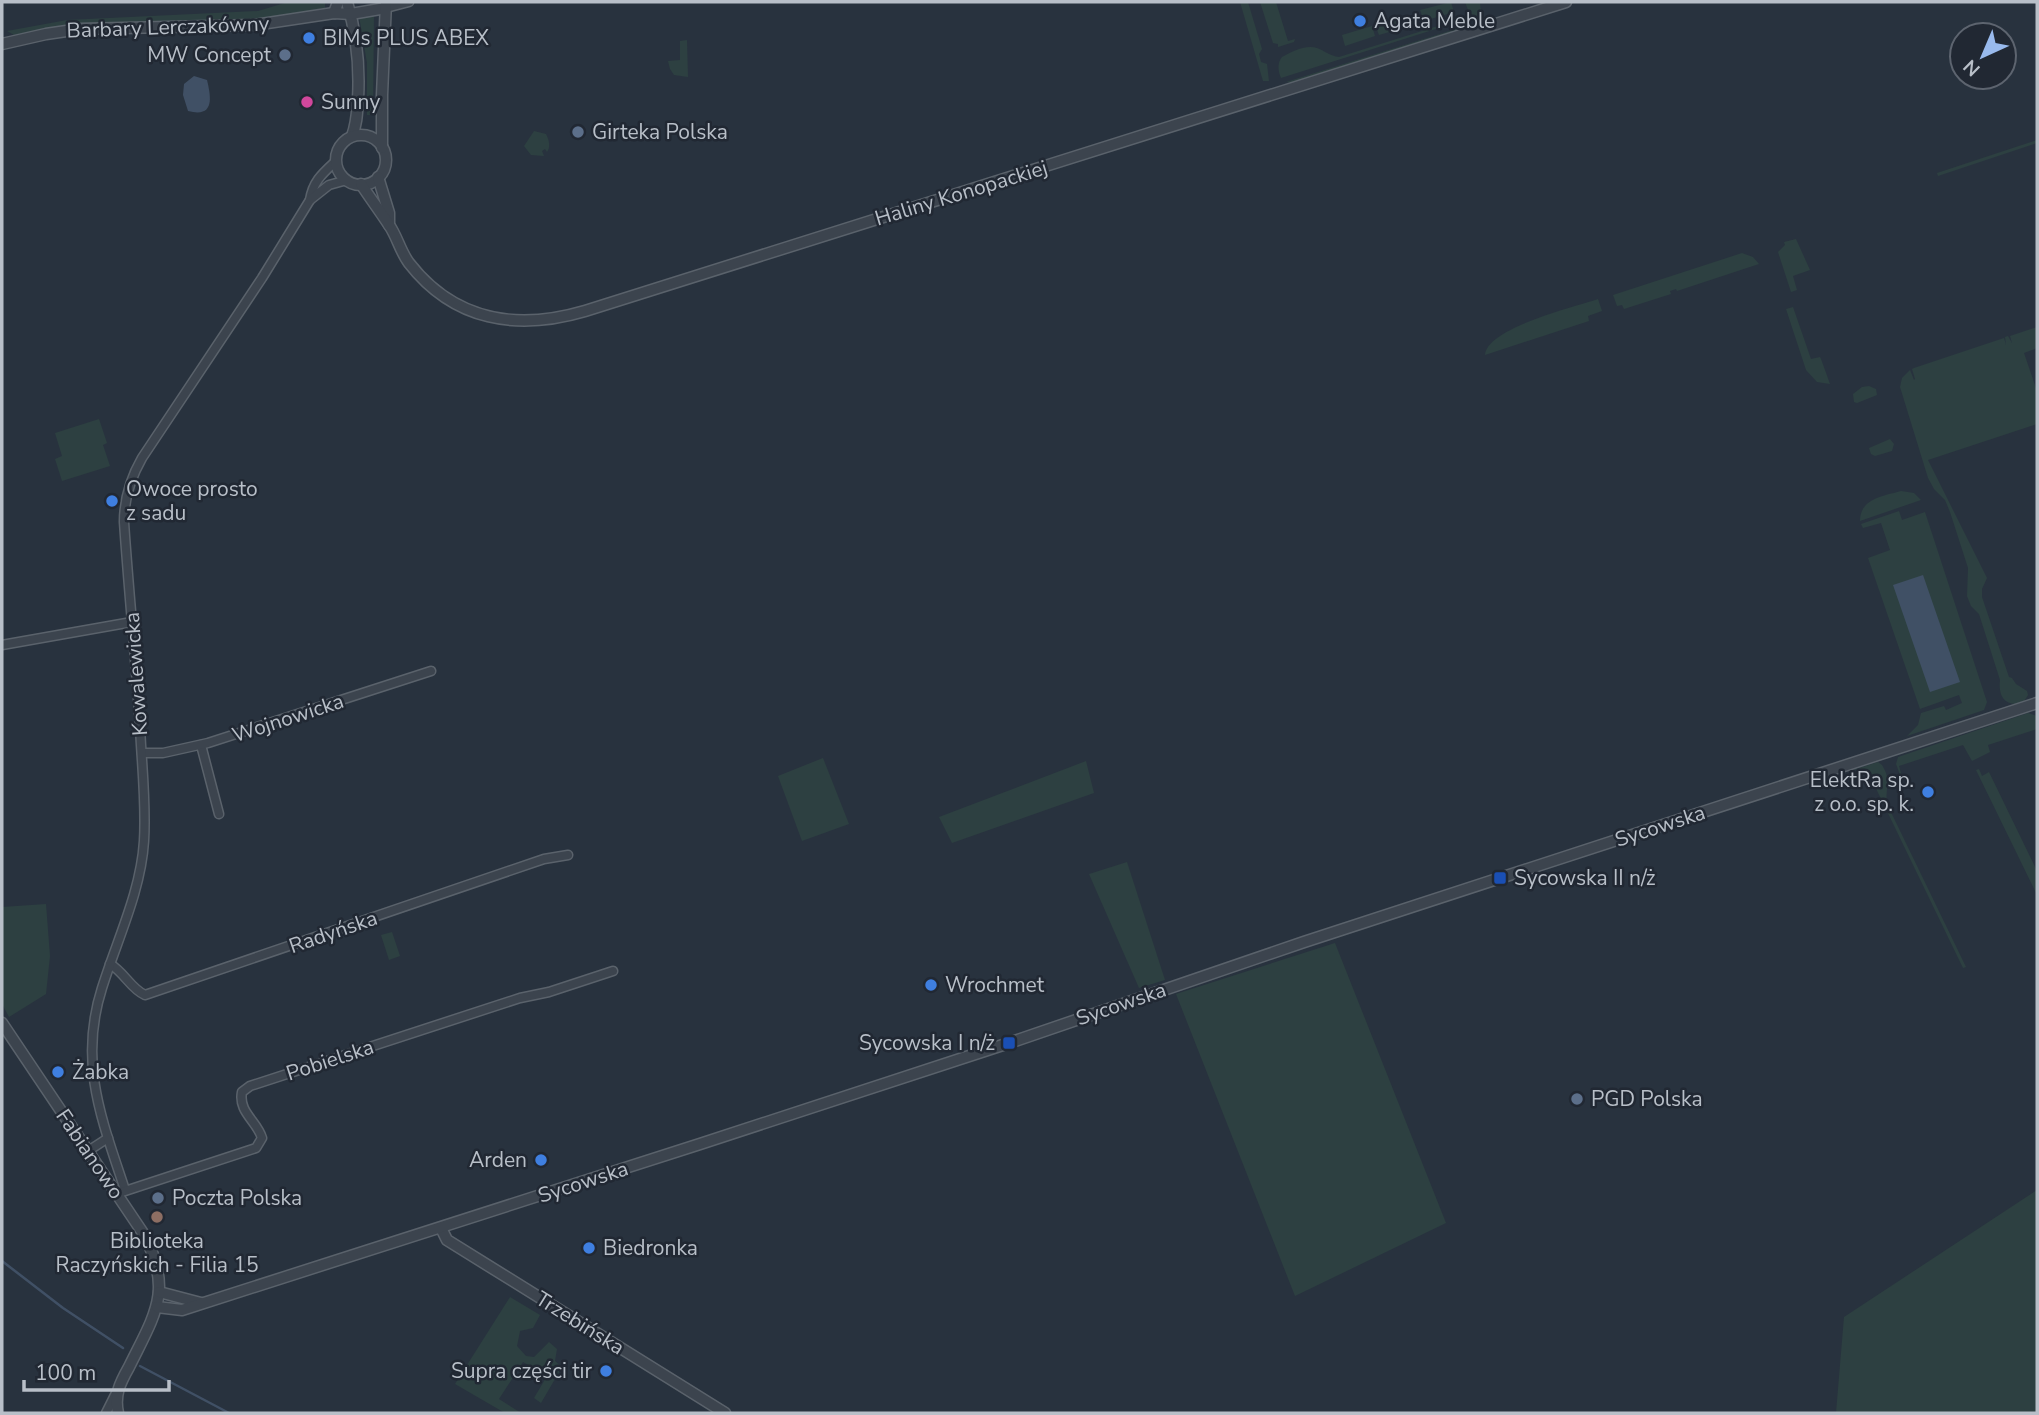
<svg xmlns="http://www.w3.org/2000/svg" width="2039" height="1415" viewBox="0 0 2039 1415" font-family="'Nunito Sans',sans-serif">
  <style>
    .green { fill: #2d4041 }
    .water { fill: #405065 }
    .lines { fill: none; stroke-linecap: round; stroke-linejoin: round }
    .stream { stroke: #405065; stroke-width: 2.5 }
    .minor-casing { stroke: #5a626b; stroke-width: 11 }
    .tertiary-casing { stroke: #5a626b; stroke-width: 13 }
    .minor { stroke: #3c444e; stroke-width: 8 }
    .tertiary { stroke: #3c444e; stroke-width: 10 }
    .shop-dot { fill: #3f7fe0; stroke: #212833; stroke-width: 2.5 }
    .service-dot { fill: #5c6f8a; stroke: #212833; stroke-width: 2.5 }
    .hotel-dot { fill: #d1479c; stroke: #212833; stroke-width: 2.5 }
    .transit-dot { fill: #1a4fb4; stroke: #212833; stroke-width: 2.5 }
    .education-dot { fill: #8d6e63; stroke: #212833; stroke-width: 2.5 }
    .labels { text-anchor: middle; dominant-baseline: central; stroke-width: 5; stroke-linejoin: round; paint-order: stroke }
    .poi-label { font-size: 21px; fill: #b8bfc8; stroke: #212833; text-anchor: start }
    .street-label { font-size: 21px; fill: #b8bfc8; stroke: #212833 }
  </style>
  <rect width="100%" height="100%" fill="#28323e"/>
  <g class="green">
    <path d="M288 2H325V8L262 19 77 24 14 35 7 31 67 20 258 11Z"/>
    <path d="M1240 2H1248L1262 49 1259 54 1261 62 1267 64 1269 81H1263Z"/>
    <path d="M1260 2H1276L1288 41 1295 39 1294 42 1278 47V44L1273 43Z"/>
    <path d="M1451 2 1454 12 1424 21 1420 10Z"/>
    <path d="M1465 2H1480L1481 15 1471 18Z"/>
    <path d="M374 14 373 115H367V63L359 16Z"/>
    <path d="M1399 17 1403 28 1379 35 1375 25Z"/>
    <path d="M1457 20 1461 21 1281 78C1278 71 1277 63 1282 57 1291 52 1306 44 1317 48 1325 51 1330 56 1339 57Z"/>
    <path d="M1372 26 1375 36 1345 46 1342 35Z"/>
    <path d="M1459 28 1454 32 1292 83 1286 82Z"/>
    <path d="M687 40 688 77 674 75 670 69 668 61 680 60V41Z"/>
    <path d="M534 131 546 134C549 140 551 147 547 152L545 149 542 151 544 156 531 155 524 146Z"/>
    <path d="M2037 140V143L1938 176 1937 173Z"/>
    <path d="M1796 239 1810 270 1793 276 1797 290 1791 292 1778 252 1785 245 1784 242Z"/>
    <path d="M1742 253 1753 257 1759 264 1677 291 1676 289 1670 291 1671 294 1624 309 1622 305 1617 306 1613 295Z"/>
    <path d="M1598 299 1602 311 1588 316 1589 321 1485 355C1487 328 1574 307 1598 299Z"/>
    <path d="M1793 307 1811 359 1820 357 1821 359 1830 384 1817 382 1806 370 1786 309Z"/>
    <path d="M2037 327V348L2024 353 2037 391V424L1928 460 1987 578 1982 589V597L2009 677 2012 678 2016 684 2027 691 2028 695 2023 703C2005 707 1998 697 2000 680L1979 614 1971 606 1967 596 1968 568 1950 512 1945 500 1934 489 1928 478 1900 387 1902 378 1910 370 1914 380 1915 379 1912 369 1914 368 2004 338 2006 345 2005 337 2008 336 2012 343 2010 336Z"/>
    <path d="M1869 386 1876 389 1877 395 1857 403 1854 402 1853 394 1862 387Z"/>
    <path d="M99 419 107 443 103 445 110 466 62 481 55 459 62 456 55 433Z"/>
    <path d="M1890 439 1894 444 1892 451 1875 456 1871 454 1869 448Z"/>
    <path d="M1901 491 1914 493 1921 500 1860 521C1860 498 1884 496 1901 491Z"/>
    <path d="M1899 511 1902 520 1925 512 1987 702 1984 710 1907 736 1918 725 1921 713 1944 706 1946 710 1962 703 1959 695 1920 709 1868 558 1890 550 1881 523 1863 528 1861 524Z"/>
    <path d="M2028 713 2037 716V729L1988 745 1990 752 1972 761 1963 745 1899 766 1902 776 1900 775 1896 764 1898 757Z"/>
    <path d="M823 758 849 824 802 841 778 776Z"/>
    <path d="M1086 761 1094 793 952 843 939 817Z"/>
    <path d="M1878 762 1882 765C1892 781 1885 788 1887 804L1966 967 1963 968 1868 772 1862 769 1850 771Z"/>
    <path d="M1979 769 1982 776 1989 772 2037 871V895L1976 770Z"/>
    <path d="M1127 862 1165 980 1139 988 1089 874Z"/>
    <path d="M46 904 50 956 46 994 9 1017 2 1004V907Z"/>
    <path d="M392 932 400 956 389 960 381 935Z"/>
    <path d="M1335 943 1446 1223 1295 1296 1176 994Z"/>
    <path d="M2037 1190V1413H1836L1844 1317Z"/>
    <path d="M510 1297 540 1315 533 1328 520 1331 517 1346 526 1356 534 1357 549 1342 557 1349 555 1361 562 1367 541 1403 534 1398 547 1376 523 1362 499 1399 521 1413H505L455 1384Z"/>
  </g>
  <g class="water">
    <path d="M194 76 207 80C211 97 215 118 188 111L183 95 184 84Z"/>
    <path d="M1923 575 1960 682 1930 692 1893 585Z"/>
  </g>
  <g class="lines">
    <g class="stream">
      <path d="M2 1261 63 1308 123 1348"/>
      <path d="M140 1366 229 1413"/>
    </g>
    <g class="minor-casing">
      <g id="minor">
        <path d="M386 8 409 2"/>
        <path d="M310 200C313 181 323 173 336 161"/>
        <path d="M2 645 132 622"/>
        <path d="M201 745 219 814"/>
        <path d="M142 753H163L208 743 431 671"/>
        <path d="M110 964C124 972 131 989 145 995L544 859 568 855"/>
        <path d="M88 1151 108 1138"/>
        <path d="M125 1190C102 1120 78 1063 102 988 117 940 141 891 144 841 146 809 143 777 141 745 137 670 129 596 124 522 124 498 130 479 142 458L262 278 310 200 329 185 347 180"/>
        <path d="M122 1192 256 1148 262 1138C257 1121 238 1112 242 1092L250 1086 520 998 549 992 613 971"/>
        <path d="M106 1413 116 1393"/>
      </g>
    </g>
    <g class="tertiary-casing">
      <g id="tertiary">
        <path d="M347 2C357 35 360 64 358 99 357 113 357 123 352 136"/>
        <path d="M334 13 338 2"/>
        <path d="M2 44 46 34 80 29 254 25 334 13 351 14 386 8"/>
        <circle cx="361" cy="160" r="25"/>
        <path d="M382 148V95L386 2"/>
        <path d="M378 177 389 213V225"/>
        <path d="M361 184C370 198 380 211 389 225 397 236 400 251 409 263 454 321 517 331 585 311L1566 2"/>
        <path d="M2 1023 143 1233C174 1290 155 1314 129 1367 120 1383 114 1395 118 1413"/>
        <path d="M441 1228 447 1240 725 1413"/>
        <path d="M159 1292 201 1303"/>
        <path d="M157 1307 182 1310 700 1144 1009 1043 1304 942 2037 703"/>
      </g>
    </g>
    <use href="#minor" class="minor"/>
    <use href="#tertiary" class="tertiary"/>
  </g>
  <g class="shop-dot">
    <circle cx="1360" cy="21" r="7"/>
    <circle cx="309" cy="38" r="7"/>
    <circle cx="112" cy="501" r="7"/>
    <circle cx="1928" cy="792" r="7"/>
    <circle cx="931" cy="985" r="7"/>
    <circle cx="58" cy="1072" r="7"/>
    <circle cx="541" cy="1160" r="7"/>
    <circle cx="589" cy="1248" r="7"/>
    <circle cx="606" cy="1371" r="7"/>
  </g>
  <g class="service-dot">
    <circle cx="285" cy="55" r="7"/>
    <circle cx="578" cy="132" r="7"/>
    <circle cx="1577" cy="1099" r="7"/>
    <circle cx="158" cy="1198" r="7"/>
  </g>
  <circle class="hotel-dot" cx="307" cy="102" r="7"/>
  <g class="transit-dot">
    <rect x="1493" y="871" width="14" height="14" rx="3.5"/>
    <rect x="1002" y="1036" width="14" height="14" rx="3.5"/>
  </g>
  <circle class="education-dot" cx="157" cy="1217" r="7"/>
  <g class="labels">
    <g class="poi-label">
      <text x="1374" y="21">Agata Meble</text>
      <text x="323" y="38">BIMs PLUS ABEX</text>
      <text x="271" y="55" text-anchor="end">MW Concept</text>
      <text x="321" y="102">Sunny</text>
      <text x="592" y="132">Girteka Polska</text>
      <text x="126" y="489">Owoce prosto<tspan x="126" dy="24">z sadu</tspan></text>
      <text x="1914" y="780" text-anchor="end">ElektRa sp.<tspan x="1914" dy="24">z o.o. sp. k.</tspan></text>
      <text x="1514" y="878">Sycowska II n/ż</text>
      <text x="945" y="985">Wrochmet</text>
      <text x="995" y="1043" text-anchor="end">Sycowska I n/ż</text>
      <text x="72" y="1072">Żabka</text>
      <text x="1591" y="1099">PGD Polska</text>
      <text x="527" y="1160" text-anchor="end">Arden</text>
      <text x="172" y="1198">Poczta Polska</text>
      <text x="157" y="1241" text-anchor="middle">Biblioteka<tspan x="157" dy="24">Raczyńskich - Filia 15</tspan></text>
      <text x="603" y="1248">Biedronka</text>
      <text x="592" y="1371" text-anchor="end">Supra części tir</text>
    </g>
    <g class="street-label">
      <text transform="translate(168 27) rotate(-2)">Barbary Lerczakówny</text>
      <text transform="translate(961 193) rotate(-17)">Haliny Konopackiej</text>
      <text transform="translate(136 674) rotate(-94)">Kowalewicka</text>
      <text transform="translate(288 718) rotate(-18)">Wojnowicka</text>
      <text transform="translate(1660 826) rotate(-18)">Sycowska</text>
      <text transform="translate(333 932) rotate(-19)">Radyńska</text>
      <text transform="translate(1121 1004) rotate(-19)">Sycowska</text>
      <text transform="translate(330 1060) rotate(-18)">Pobielska</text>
      <text transform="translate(90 1154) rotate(56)">Fabianowo</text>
      <text transform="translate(583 1182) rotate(-18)">Sycowska</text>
      <text transform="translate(580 1323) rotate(32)">Trzebińska</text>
    </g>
  </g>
  <rect width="2039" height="1415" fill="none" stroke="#b8bfc8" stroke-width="7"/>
  <g transform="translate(1983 56) rotate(224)"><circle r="33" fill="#212833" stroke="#5d646f" stroke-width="2"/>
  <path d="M0-5L12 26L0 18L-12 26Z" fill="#99baed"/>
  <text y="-10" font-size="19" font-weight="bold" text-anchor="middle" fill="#b8bfc8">N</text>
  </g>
  <path d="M24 1380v10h145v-10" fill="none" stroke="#b8bfc8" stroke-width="3.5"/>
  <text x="35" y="1380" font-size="21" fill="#b8bfc8" stroke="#212833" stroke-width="5" paint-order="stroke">100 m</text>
</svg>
